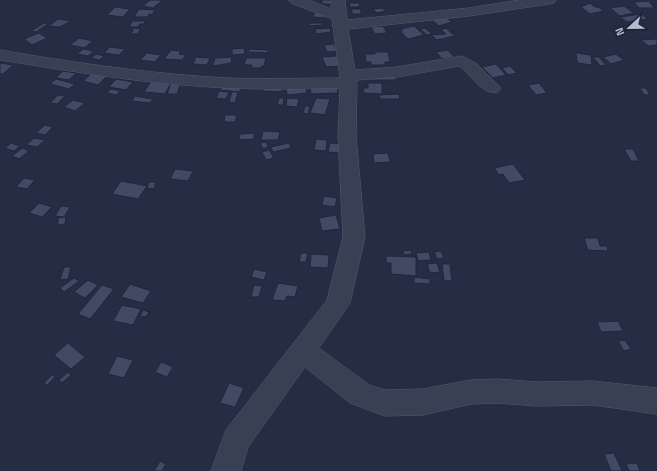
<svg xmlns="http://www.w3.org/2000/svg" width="657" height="471" viewBox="0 0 657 471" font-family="'Titillium Web',sans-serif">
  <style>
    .building { fill: #424964; stroke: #20263a }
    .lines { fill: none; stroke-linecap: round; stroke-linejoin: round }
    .minor-casing { stroke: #555a6d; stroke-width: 1 }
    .minor { fill: #3a4053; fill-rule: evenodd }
  </style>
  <rect width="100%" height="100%" fill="#252d44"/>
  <g class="building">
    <path d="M150 0H159L162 1 153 8 143 6Z"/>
    <path d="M322 0H333L332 4H322Z"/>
    <path d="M649 1 654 8H639L634 2Z"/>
    <path d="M349 3H359L360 7H350Z"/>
    <path d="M590 3 595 7H598L604 11 590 14 581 7Z"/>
    <path d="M624 6 634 13 620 16 610 8Z"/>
    <path d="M115 7 130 9 123 17 107 15Z"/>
    <path d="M382 8 386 11 377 13 373 9Z"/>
    <path d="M139 9 155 10 152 15 149 14 148 17H134Z"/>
    <rect x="352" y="9" width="9" height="5"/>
    <path d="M314 13H324V18L313 17Z"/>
    <path d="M642 14 648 19 627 22 620 17Z"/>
    <path d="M445 17 452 22 439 26 432 20Z"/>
    <path d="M58 19 71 21 60 27 49 26Z"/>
    <path d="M132 21H145L144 24H140L138 27H129Z"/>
    <path d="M44 23 48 24 36 32 31 31Z"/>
    <path d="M309 23H322L323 25 309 26Z"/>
    <path d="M383 26 387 33 375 34 371 27Z"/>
    <path d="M414 26 424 35 408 39 400 31H403L401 29Z"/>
    <path d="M134 28 141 29 137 34H131Z"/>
    <path d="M330 28 331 32 316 34 315 29Z"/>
    <path d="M425 28 432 34 427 35 420 29Z"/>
    <path d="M446 28 455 36 437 40 431 35 446 34 441 30Z"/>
    <path d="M39 33 47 38 32 45 24 39Z"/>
    <path d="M79 38 93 41 84 48 70 45Z"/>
    <path d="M657 39V45L648 46 641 40Z"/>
    <path d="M334 44 337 51 327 52 324 45Z"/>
    <path d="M110 47 125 49 119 55 104 53Z"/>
    <path d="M244 48 245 54 232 55V49Z"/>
    <path d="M83 49 94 51 88 56 77 54Z"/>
    <path d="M249 49 269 50 267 53 248 52Z"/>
    <path d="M171 50 181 51 179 54 186 55 182 60 164 59Z"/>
    <path d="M448 50 454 57 442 59 436 52Z"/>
    <path d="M375 52H388L390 62H385V65H371V62H366L365 54H375Z"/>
    <path d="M147 53 161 55 155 62 140 60Z"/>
    <path d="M576 53 591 55 592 65 577 63Z"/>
    <path d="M96 54 104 56 100 60 91 58Z"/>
    <path d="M616 54 624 60 611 64 603 57Z"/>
    <path d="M337 56 340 66 326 67 322 57Z"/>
    <path d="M196 57 210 58 207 65 193 64Z"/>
    <path d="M232 57 231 63 213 66 215 58Z"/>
    <path d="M593 57H599L606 65 600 66Z"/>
    <path d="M246 58H266L264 66H262L261 68H251L252 65H244Z"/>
    <path d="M0 63 13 65 3 74H0Z"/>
    <path d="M496 64 506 75 493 78 482 67Z"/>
    <path d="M510 66 517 73 508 75 502 68Z"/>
    <path d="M63 71 76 73 69 80 56 78Z"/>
    <path d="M92 73 107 76 98 85 83 81Z"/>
    <rect x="370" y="76" width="26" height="4"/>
    <path d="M56 79 75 84 69 89 50 84Z"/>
    <path d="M116 79 133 82 126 90 109 87Z"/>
    <path d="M151 81 171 83 165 94 144 92Z"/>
    <path d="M171 83H181L177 94H167Z"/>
    <path d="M368 83H382V94L363 93 364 88H368Z"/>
    <path d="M539 83 547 93 536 95 528 85Z"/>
    <path d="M265 84 283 85 281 92 263 91Z"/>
    <path d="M223 85 242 87 239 92 220 90Z"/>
    <path d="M337 85 338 93 311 94 310 86Z"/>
    <path d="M305 86 307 93 287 95 286 88Z"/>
    <path d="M640 88H646L650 95H644Z"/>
    <path d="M111 89 120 91 116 95 107 93Z"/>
    <path d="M219 91 229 92 226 99 216 98Z"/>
    <path d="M232 92H238L235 103 229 102Z"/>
    <path d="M399 94 400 99H380L379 95Z"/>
    <path d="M58 95 65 96 57 104 50 103Z"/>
    <path d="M135 96 153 99 150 103 132 101Z"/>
    <path d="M279 98H284L283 105H277Z"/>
    <path d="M287 98 299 99 297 107 286 106Z"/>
    <path d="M316 98 330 99 325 115 310 113Z"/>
    <path d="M73 100 85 103 75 111 64 107Z"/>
    <path d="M305 106H310L308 114 303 113Z"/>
    <path d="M225 115H237L235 122H224Z"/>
    <path d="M45 125 53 127 45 135 36 133Z"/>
    <path d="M263 131 280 132 278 140H261Z"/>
    <path d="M254 133V139L239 140 240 134Z"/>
    <path d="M34 138 45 140 37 147 26 145Z"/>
    <path d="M316 139 327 140 326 151 314 150Z"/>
    <path d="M266 142 268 147 263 149 260 143Z"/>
    <path d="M11 143 20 146 14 151 5 148Z"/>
    <path d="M289 143 291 148 273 152 271 147Z"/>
    <path d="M330 143 344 144 342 153 328 152Z"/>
    <path d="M22 148 29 151 19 159 12 156Z"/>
    <path d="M624 149H633L639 161H631Z"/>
    <path d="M269 150 274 158 266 160 262 152Z"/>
    <path d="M388 153 390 162 374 163 373 154Z"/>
    <path d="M513 164 525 180 509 183 503 174 499 175 494 168Z"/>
    <path d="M175 169 193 171 188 181 170 179Z"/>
    <path d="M24 178 35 180 27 189 16 187Z"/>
    <path d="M121 181 147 186 138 199 112 194Z"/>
    <path d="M149 182H156L154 189 147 188Z"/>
    <path d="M324 196 337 198 335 207 322 205Z"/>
    <path d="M39 203 52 207 42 217 29 213Z"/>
    <path d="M61 206 70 207 64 217 55 216Z"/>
    <path d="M336 215 340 229 322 231 319 218Z"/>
    <path d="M66 217 65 224 58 225V218Z"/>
    <path d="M584 238H598L600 246H607L608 251 588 250Z"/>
    <path d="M411 250 412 254 404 255 403 251Z"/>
    <path d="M441 251 444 258 437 259 434 252Z"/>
    <path d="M429 252 431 260 418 261 416 253Z"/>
    <path d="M301 253H308L306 262H299Z"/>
    <path d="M311 254 329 255 328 268 310 267Z"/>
    <path d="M386 256 416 257V276L391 274V263H386Z"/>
    <path d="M437 263 440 272 430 273 427 264Z"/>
    <path d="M442 264H450L452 281H444Z"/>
    <path d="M64 267H71L68 279 60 280Z"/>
    <path d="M254 269 267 272 264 280 251 277Z"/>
    <path d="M414 277 430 279V284L414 283Z"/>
    <path d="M74 278 79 281 64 292 60 288Z"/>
    <path d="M88 280 98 285 85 298 74 292Z"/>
    <path d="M278 283 298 286 295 297 287 296 285 301 272 300Z"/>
    <path d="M130 284 151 291 143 303 121 297Z"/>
    <path d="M102 285 114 289 90 319 78 314Z"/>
    <path d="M254 285 262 286 259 297H251Z"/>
    <path d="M122 305 141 309 133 325 113 321Z"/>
    <path d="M143 310 149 312 146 317 140 316Z"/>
    <path d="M618 321 623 331 601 332 597 322Z"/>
    <path d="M625 340 631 349 624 351 618 341Z"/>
    <path d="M68 343 85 357 71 369 54 355Z"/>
    <path d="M117 356 133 360 124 378 108 374Z"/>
    <path d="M161 362 173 367 167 377 155 372Z"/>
    <path d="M68 372 71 375 62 383 59 380Z"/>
    <path d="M52 375 55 377 47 385 44 383Z"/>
    <path d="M229 383 244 388 235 407 220 403Z"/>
    <path d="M614 453 622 471H611L604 454Z"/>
    <path d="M160 461 166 464 162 471H154Z"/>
    <path d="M637 463 640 471H629L626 464Z"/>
  </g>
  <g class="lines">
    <g class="minor-casing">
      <path id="minor" d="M289 0H309L331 9V0H345L347 20 469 8 520 0H556L554 3 549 4 469 16 348 29 355 70 397 67 462 56 477 64 501 88 498 92C482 96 472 75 459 66L397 77 357 80 356 136 365 237 350 303 319 348 369 385 385 390 423 389 471 380 498 379 536 382 593 381 657 388V414L593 405 536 406 498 403 471 404 423 415 385 416 350 403 305 367 248 447 241 471H211L226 430 327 300 343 237 338 136 340 88C297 89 253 90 210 87 140 83 70 71 0 60V50C69 62 139 72 209 77 252 80 296 78 340 78L332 19 291 3Z"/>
    </g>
    <use href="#minor" class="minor"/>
  </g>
  <g transform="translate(629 28) rotate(248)" stroke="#1e2438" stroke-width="3" paint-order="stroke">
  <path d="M0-3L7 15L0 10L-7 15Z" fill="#b7bbcd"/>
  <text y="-6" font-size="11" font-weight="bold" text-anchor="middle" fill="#b7bbcd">N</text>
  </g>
</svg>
